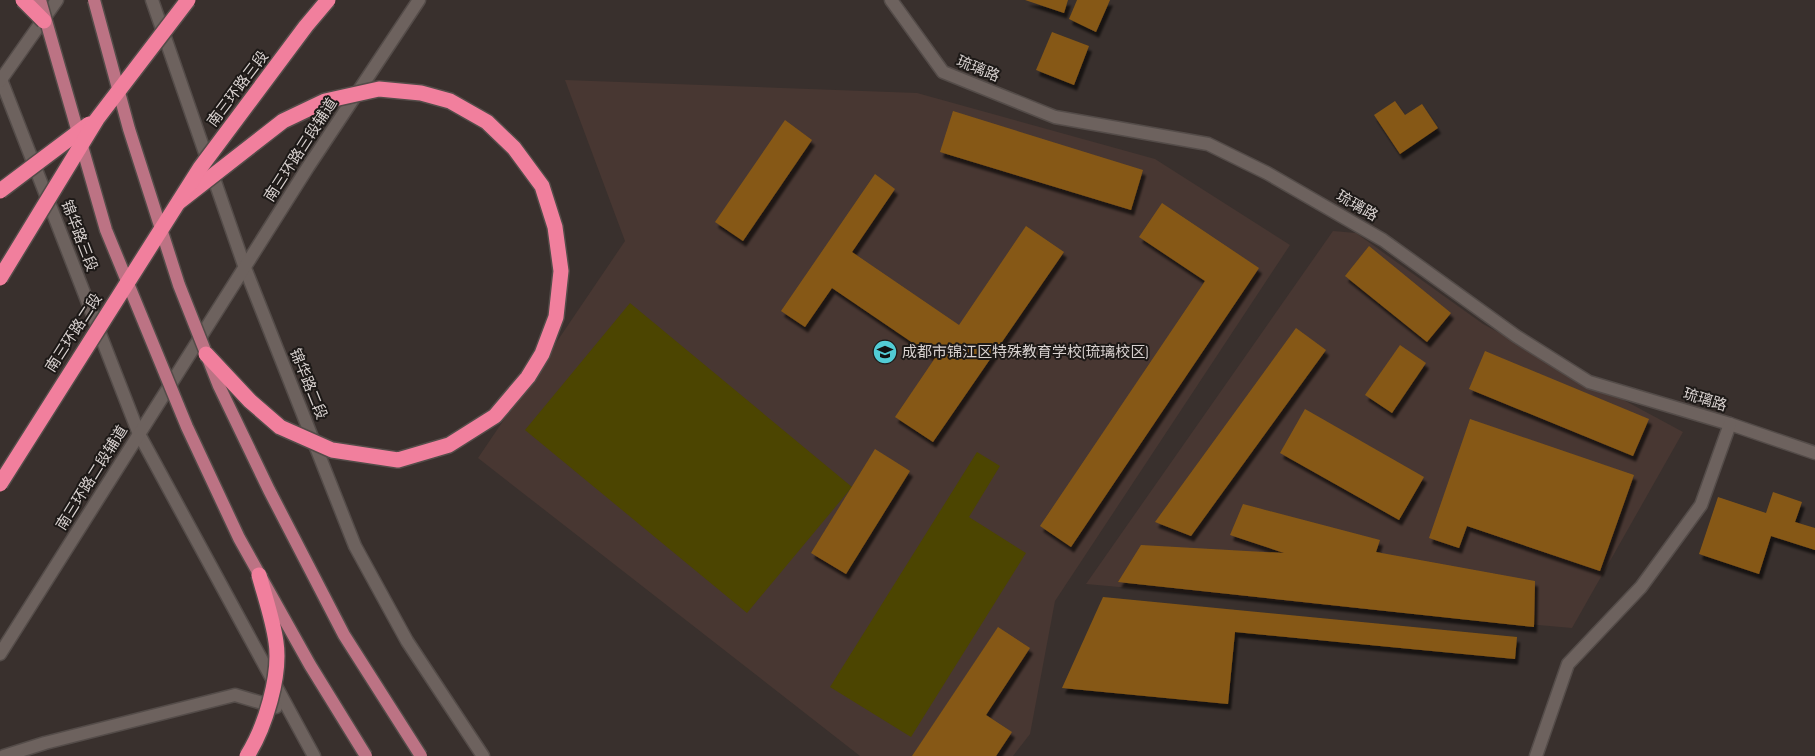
<svg xmlns="http://www.w3.org/2000/svg" width="1815" height="756" viewBox="0 0 1815 756" font-family="'Sofia Sans Condensed','Noto Sans SC',sans-serif">
  <style>
    .built { fill: #483732 }
    .green { fill: #4c4501 }
    .building { fill: #865816; filter: url(#shadow) }
    .lines { fill: none; stroke-linecap: round; stroke-linejoin: round }
    .street-casing { stroke: #544c49; stroke-width: 15 }
    .secondary-casing { stroke: #544c49; stroke-width: 15 }
    .street { stroke: #6d625e; stroke-width: 12 }
    .secondary { stroke: #6d625e; stroke-width: 12 }
    .primary-bridge-casing { stroke: #544c49; stroke-width: 15; stroke-linecap: butt }
    .highway-bridge-casing { stroke: #544c49; stroke-width: 18; stroke-linecap: butt }
    .primary-bridge { stroke: #bc7384; stroke-width: 12 }
    .highway-bridge { stroke: #f17f9d; stroke-width: 15 }
    .labels { text-anchor: middle; dominant-baseline: central; stroke-width: 4; stroke-linejoin: round; paint-order: stroke }
    .street-label { font-size: 15px; fill: #d8d1cf; stroke: #1d1917 }
    .poi-label { font-size: 15px; fill: #d8d1cf; stroke: #1d1917; text-anchor: start }
  </style>
  <defs>
    <filter id="shadow"><feDropShadow dx="3" dy="5.5" stdDeviation="1" flood-color="#0009"/></filter>
  </defs>
  <rect width="100%" height="100%" fill="#39302d"/>
  <g class="built">
    <path d="M565 80 917 93 1155 159 1290 245 1055 601 1030 734 1013 756H860L478 458 625 241Z"/>
    <path d="M1333 231 1356 233 1483 324 1683 432 1572 628 1086 584Z"/>
  </g>
  <g class="green">
    <path d="M630 303 852 487 747 613 525 430Z"/>
    <path d="M977 452 1000 466 969 517 1026 553 911 737 830 687Z"/>
  </g>
  <g class="building">
    <path d="M1025 0H1068L1064 13Z"/>
    <path d="M1077 0H1110L1096 32 1069 19Z"/>
    <path d="M1052 32 1089 46 1074 85 1036 70Z"/>
    <path d="M1395 101 1405 115 1422 104 1438 128 1400 154 1374 115Z"/>
    <path d="M953 111 1143 170 1131 210 940 152Z"/>
    <path d="M785 120 812 140 743 241 715 222Z"/>
    <path d="M875 174 895 189 852 252 959 325 1026 226 1064 252 933 442 895 417 935 358 832 288 805 327 781 311Z"/>
    <path d="M1162 203 1259 268 1071 547 1040 526 1205 281 1139 237Z"/>
    <path d="M1369 246 1451 313 1427 342 1345 276Z"/>
    <path d="M1296 328 1326 350 1191 536 1155 522Z"/>
    <path d="M1400 345 1426 363 1392 413 1365 395Z"/>
    <path d="M1485 351 1649 419 1633 456 1469 389Z"/>
    <path d="M1305 409 1424 477 1399 520 1280 453Z"/>
    <path d="M1470 419 1634 475 1600 571 1467 526 1459 548 1429 538Z"/>
    <path d="M875 449 910 471 846 574 811 553Z"/>
    <path d="M1773 492 1802 502 1795 522 1815 528V550L1771 536 1759 574 1699 554 1718 497 1766 513Z"/>
    <path d="M1243 504 1380 540 1376 552 1535 581 1534 627 1118 582 1141 545 1284 553 1230 535Z"/>
    <path d="M1103 597 1517 637 1515 659 1235 632 1228 704 1062 688Z"/>
    <path d="M998 627 1030 648 986 715 1012 732 996 756H912Z"/>
  </g>
  <g class="lines">
    <g class="street-casing">
      <g id="street">
        <path d="M891 0 943 72 1055 117 1208 144 1267 173 1383 240 1516 336 1589 382 1730 424 1815 453"/>
        <path d="M1536 756 1568 664 1641 587 1701 505 1730 424"/>
      </g>
    </g>
    <g class="secondary-casing">
      <g id="secondary">
        <path d="M152 0 245 268 355 546 407 641 483 756"/>
        <path d="M0 77 139 434 314 756"/>
        <path d="M0 81 57 0"/>
        <path d="M0 654 308 167 419 0"/>
        <path d="M4 756 45 743 235 695 276 707"/>
      </g>
    </g>
    <use href="#street" class="street"/>
    <use href="#secondary" class="secondary"/>
    <g class="primary-bridge-casing">
      <g id="primary-bridge">
        <path d="M40 0 106 230 187 427 239 538 310 665 366 756"/>
        <path d="M94 0 129 129 179 285 219 386 269 490 344 635 421 756"/>
      </g>
    </g>
    <g class="highway-bridge-casing">
      <g id="highway-bridge">
        <path d="M23 0 44 21"/>
        <path d="M0 191 89 124"/>
        <path d="M179 202 283 121 325 101 379 89 421 93 450 101 487 122 514 148 542 186 555 227 561 271 556 317 542 354 528 377 495 416 449 445 398 460 332 450 280 427 250 401 206 354"/>
        <path d="M0 278 97 119 188 0"/>
        <path d="M0 484 200 168 306 26 328 0"/>
        <path d="M247 756C265 728 281 675 276 642 273 620 265 597 259 575"/>
      </g>
    </g>
    <use href="#primary-bridge" class="primary-bridge"/>
    <use href="#highway-bridge" class="highway-bridge"/>
  </g>
  <defs>
    <g id="school-disc" transform="scale(1.25)"><circle r="9.5" fill="#52ccd5" stroke="#1d1917"/><path d="M0-5L7-2L0 1L-7-2ZM-4 1L0 2.5L4 1V4Q0 6-4 4Z" fill="#111"/></g>
  </defs>
  <g fill-rule="evenodd">
    <use href="#school-disc" x="885" y="352"/>
  </g>
  <g class="labels">
    <g class="street-label">
      <text transform="translate(978 69) rotate(22)">琉璃路</text>
      <text transform="translate(238 89) rotate(-53)">南三环路三段</text>
      <text transform="translate(301 150) rotate(-57)">南三环路三段辅道</text>
      <text transform="translate(1357 206) rotate(30)">琉璃路</text>
      <text transform="translate(79 236) rotate(69)">锦华路三段</text>
      <text transform="translate(74 333) rotate(-57)">南三环路二段</text>
      <text transform="translate(308 384) rotate(68)">锦华路二段</text>
      <text transform="translate(1705 400) rotate(17)">琉璃路</text>
      <text transform="translate(92 478) rotate(-58)">南三环路二段辅道</text>
    </g>
    <g class="poi-label">
      <text x="902" y="352">成都市锦江区特殊教育学校(琉璃校区)</text>
    </g>
  </g>
</svg>
